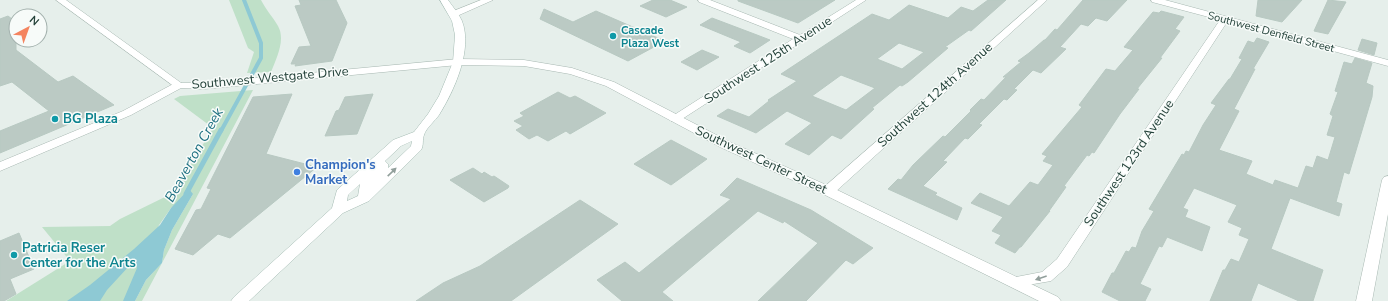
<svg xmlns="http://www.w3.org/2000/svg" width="1388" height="301" viewBox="0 0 1388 301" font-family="'Nunito Sans',sans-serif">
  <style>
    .green { fill: #bfe0c8 }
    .water { fill: #8ec9d4 }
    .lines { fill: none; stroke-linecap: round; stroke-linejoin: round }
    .stream-far1 { stroke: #8ec9d4; stroke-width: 4 }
    .stream { stroke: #8ec9d4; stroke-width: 5 }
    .building { fill: #bbcac4; stroke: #b8c9c2; fill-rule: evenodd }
    .minor-casing { stroke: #a8b8b2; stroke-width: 1 }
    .tertiary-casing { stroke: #a8b8b2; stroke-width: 1 }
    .secondary-casing { stroke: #a4bbb3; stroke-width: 1 }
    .minor { fill: #fff; fill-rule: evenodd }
    .tertiary { fill: #fff; fill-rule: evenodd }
    .secondary { fill: #fff; fill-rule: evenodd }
    .oneway { fill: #92a09c }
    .culture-dot { fill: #0f9aa8; stroke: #f7fbf9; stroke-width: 1.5 }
    .shop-dot { fill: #3f7fe0; stroke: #f7fbf9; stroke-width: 1.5 }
    .labels { text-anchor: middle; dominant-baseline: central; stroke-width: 3; stroke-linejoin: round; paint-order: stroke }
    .far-culture-label { font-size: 11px; font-weight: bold; fill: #0d838f; stroke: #f7fbf9; text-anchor: start }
    .far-street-label { font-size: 11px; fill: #24423a; stroke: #f7fbf9 }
    .street-label { font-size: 13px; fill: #24423a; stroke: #f7fbf9 }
    .culture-label { font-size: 13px; font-weight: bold; fill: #0d838f; stroke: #f7fbf9; text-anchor: start }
    .shop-label { font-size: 13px; font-weight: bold; fill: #366cbe; stroke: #f7fbf9; text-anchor: start }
    .water-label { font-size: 14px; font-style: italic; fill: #1c6f80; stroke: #f7fbf9 }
  </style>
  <rect width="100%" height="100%" fill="#e6efeb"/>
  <g class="green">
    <path d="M229 0H261C266 10 273 17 278 26 286 40 276 59 271 72L247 73 254 52 248 48Z"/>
    <path d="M253 90 142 301H135L146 280 162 263 164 250 172 230 193 194 171 208 159 225 133 301H6L70 261 42 227 110 226 120 219 169 195 183 177 213 128 174 99 180 96Z"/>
  </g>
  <path class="water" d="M189 189 193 194 172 230 164 250 162 263 146 280 135 301H123L137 268 136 265H130L107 290 100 301H67L90 285 134 249 160 225 171 208Z"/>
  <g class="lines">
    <path class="stream-far1" d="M221 131 261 58V43L244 0"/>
    <path class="stream" d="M186 194 221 130"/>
  </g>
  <g class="building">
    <path d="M299 0H336L347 23 332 61 295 66 296 64H291L299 47 311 46 295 6 301 5Z"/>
    <path d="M653 0H670L687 7 666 17 640 6Z"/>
    <path d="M738 0H835L798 23 738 1Z"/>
    <path d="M988 0H1006L971 31 969 30 945 47 948 48 908 82 902 86 900 85 872 108 874 109 841 139 832 135 809 155 785 144 812 123 787 111 756 133 717 116 728 109 749 117 769 101 768 100 797 81 781 74 872 14 889 20 909 5 948 18 961 7 973 11ZM899 43 924 52 902 69 877 59ZM841 75 875 88 846 110 812 96Z"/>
    <path d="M1083 0H1127L1107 21 1096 18 1088 26 1081 24 1060 47 1066 49 1041 73 1033 70 1014 89 1017 90 1007 100 1004 99 979 124 982 125 968 139 965 138 943 161 947 162 923 186 937 193 935 195 962 208 957 220 888 189 898 179 901 180 913 165 943 136 945 137 971 111 970 110 981 99 984 100 1006 77H1003L1021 62 1018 61 1029 53 1044 40H1045L1055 29 1057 30Z"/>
    <path d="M1258 0H1302L1282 22 1256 16Z"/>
    <path d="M1328 0 1346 2 1328 34 1314 31Z"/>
    <path d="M544 9 573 22 596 11 665 41 628 61 540 19Z"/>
    <path d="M1161 11 1184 17 1175 29 1180 31 1160 58H1162L1137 89H1139L1120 114 1094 153 1092 152 1089 156 1087 155 1064 186 1066 187 1049 211H1050L1021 247H1020L1015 253 995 243 1001 235 992 231 1003 217 971 203 980 193 1009 206 1030 182 1038 185 1053 165 1043 161 1047 156 1042 154 1082 107 1079 105 1106 69 1115 71 1133 50 1124 47 1153 12 1159 13Z"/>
    <path d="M8 16 16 22V50L58 82 73 76 114 105 0 153V131L49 111 12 82 0 86V19Z"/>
    <path d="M712 18 757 35 770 40 750 53 734 46 741 42 700 25Z"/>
    <path d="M1257 38 1269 42 1253 69H1255L1234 109 1239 111 1219 150 1252 161 1246 174 1273 185 1275 180 1298 188 1306 166 1313 168 1317 156 1328 160 1335 137 1327 135 1333 116 1330 114 1338 92 1335 91 1344 62 1352 64 1355 58 1372 63 1366 83 1373 86 1372 97 1349 174 1344 172 1336 202 1342 204 1339 216 1290 198 1271 249 1323 270 1313 301H1299L1258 283 1251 301H1210L1223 270H1225L1231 259 1239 262 1249 239 1239 235 1242 228 1228 222 1237 205 1194 188 1183 208 1188 210 1185 217 1210 227 1202 251 1167 237 1162 247 1159 246 1140 284 1151 289 1145 301H1120L1102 292 1112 273H1114L1126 251 1129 252 1132 247 1136 248 1142 231 1154 211 1149 209 1182 154 1184 155 1186 151 1189 152 1203 125 1216 105 1211 103 1229 79H1230L1242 59 1239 58 1248 41 1254 43Z"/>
    <path d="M1362 39 1377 43 1374 55 1358 50Z"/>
    <path d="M702 50 719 57 697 70 681 62Z"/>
    <path d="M558 92 570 98 575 96 606 113 570 134 566 131 548 141 537 135 529 139 516 130 523 126 514 121 524 116 520 113Z"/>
    <path d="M292 94 266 154 317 167 230 238 218 234 193 255 175 249 196 210 201 209 211 189 207 188 253 97Z"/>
    <path d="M373 94 357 134 325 136 336 111 339 110 345 97Z"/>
    <path d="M671 140 707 159 671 185 634 164Z"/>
    <path d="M473 168 482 174 484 172 492 177 494 176 509 186 508 188 484 202 450 180Z"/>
    <path d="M737 178 811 210 873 248 853 264 846 260 806 301H758L818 243 784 221 783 223 758 211 662 292 673 301H622L597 280 625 262 639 273 731 199 720 195Z"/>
    <path d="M580 200 618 224 511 301H416L443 283 480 266Z"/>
    <path d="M19 233 34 269 10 279 16 294 4 301H0V241Z"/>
  </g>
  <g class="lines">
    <g class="minor-casing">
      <g id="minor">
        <path d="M56 0H66L184 85 183 87H175Z"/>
        <path d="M481 0H493L457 16H451L449 14 451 12Z"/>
        <path d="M698 0H710L800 35 856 0H866L679 121H671L669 119 671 117 793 39 699 2Z"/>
        <path d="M1038 0H1047L833 194 828 195 823 194 822 191 823 188Z"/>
        <path d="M1151 0H1165L1388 60V66L1227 22 1067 267 1051 281 1016 287 1011 286 1009 282 1011 278 1042 272 1057 259 1220 20 1152 2Z"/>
        <path d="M1388 176V214L1372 301H1356L1382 180 1384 177Z"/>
      </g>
    </g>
    <g class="tertiary-casing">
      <path id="tertiary" d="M458 59 524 60 572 68 614 82 730 142 833 188 1058 297 1061 301H1039L823 194 722 148 606 86 570 74 524 66 458 65 204 89 181 88 131 115 0 171V162L123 111 175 83H204Z"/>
    </g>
    <g class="secondary-casing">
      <path id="secondary" d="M440 0H448C453 7 459 14 462 21 473 50 454 91 439 115 435 121 426 128 424 135 422 140 424 145 421 150L369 201 343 213 249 301H231L234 297 332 208 337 190 393 140 414 132 428 114 439 96 453 62 455 35 452 21ZM412 141 411 146 388 168V164L385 161 401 146ZM360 184 358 196 347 201 348 195Z"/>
    </g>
    <use href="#minor" class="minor"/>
    <use href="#tertiary" class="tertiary"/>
    <use href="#secondary" class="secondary"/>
  </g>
  <defs><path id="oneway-solid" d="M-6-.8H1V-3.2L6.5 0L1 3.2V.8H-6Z"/></defs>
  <g class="oneway">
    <use href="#oneway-solid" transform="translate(392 172) rotate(-44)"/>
    <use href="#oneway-solid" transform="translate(1041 278) rotate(161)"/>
  </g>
  <g class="culture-dot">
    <circle cx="613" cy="36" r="4"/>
    <circle cx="55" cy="119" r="4"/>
    <circle cx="14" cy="255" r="4"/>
  </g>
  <circle class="shop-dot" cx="297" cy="172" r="4"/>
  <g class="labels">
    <g class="far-culture-label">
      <text x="621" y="30">Cascade<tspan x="621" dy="13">Plaza West</tspan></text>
    </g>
    <g class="far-street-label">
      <text transform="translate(1271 32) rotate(15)">Southwest Denfield Street</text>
    </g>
    <g class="street-label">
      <text transform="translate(768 60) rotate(-33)">Southwest 125th Avenue</text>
      <text transform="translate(270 78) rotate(-5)">Southwest Westgate Drive</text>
      <text transform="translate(935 95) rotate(-42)">Southwest 124th Avenue</text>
      <text transform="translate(761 160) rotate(25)">Southwest Center Street</text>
      <text transform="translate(1129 163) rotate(-56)">Southwest 123rd Avenue</text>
    </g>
    <g class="culture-label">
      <text x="63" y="119">BG Plaza</text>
      <text x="22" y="248">Patricia Reser<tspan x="22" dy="15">Center for the Arts</tspan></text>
    </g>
    <g class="shop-label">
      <text x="305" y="165">Champion's<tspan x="305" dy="15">Market</tspan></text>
    </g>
    <g class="water-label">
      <text transform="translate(194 155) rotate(-61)">Beaverton Creek</text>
    </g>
  </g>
  <g transform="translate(28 28) rotate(41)"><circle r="19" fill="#f7fbf9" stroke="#a3b1ad"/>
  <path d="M0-3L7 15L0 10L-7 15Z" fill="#f4845f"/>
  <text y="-6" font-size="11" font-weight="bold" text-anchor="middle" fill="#24423a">N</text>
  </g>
</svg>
